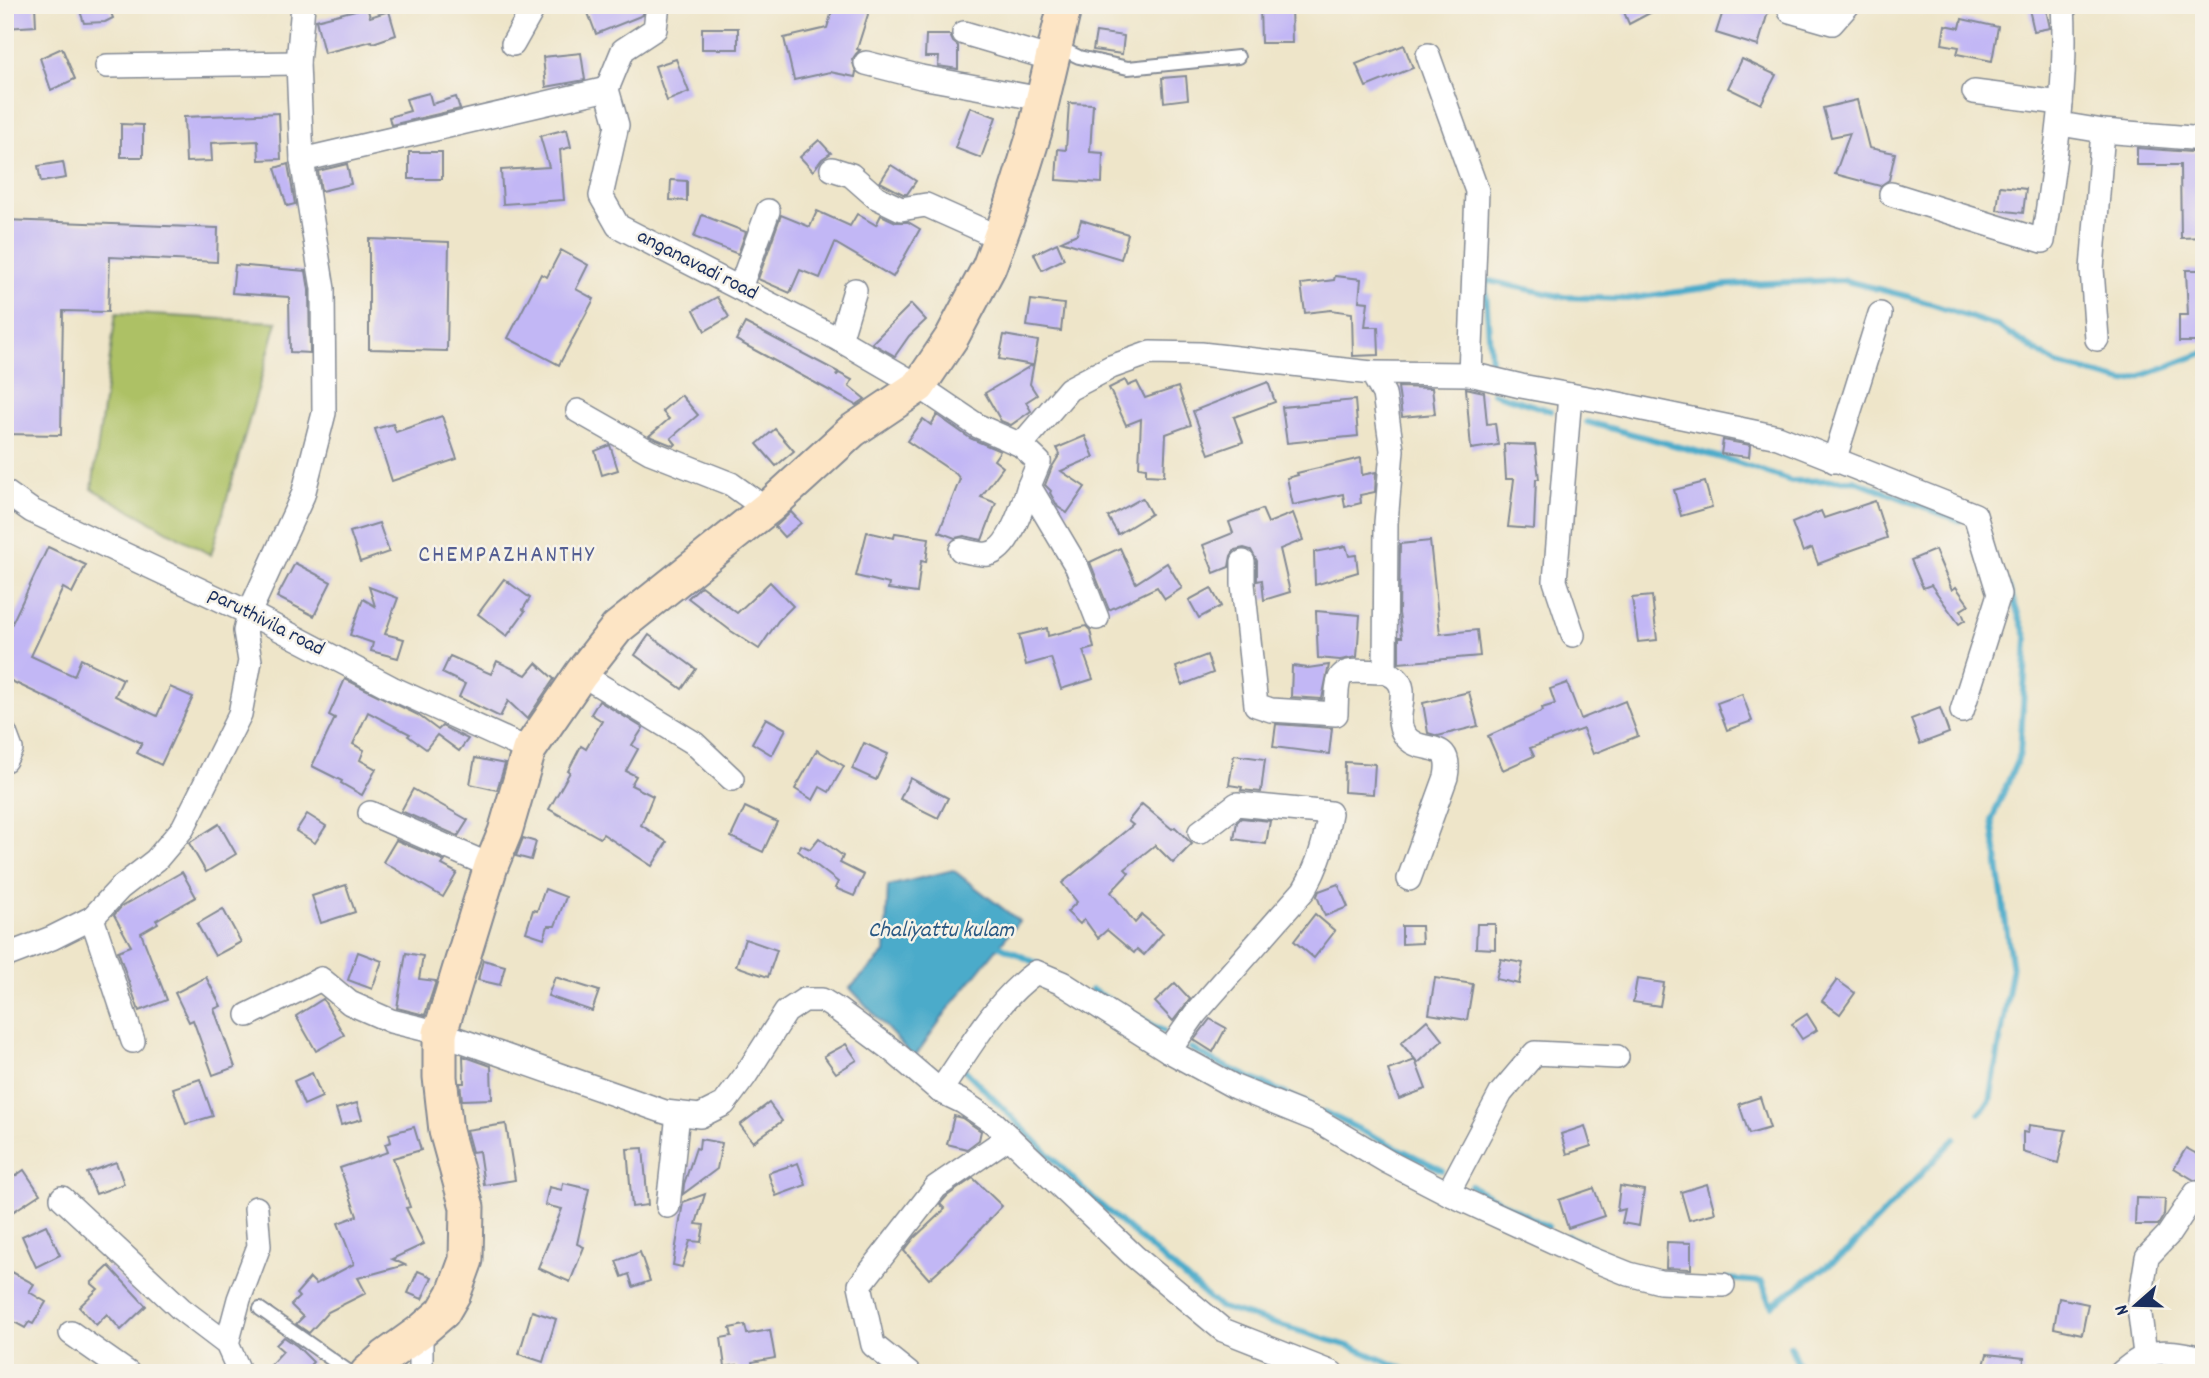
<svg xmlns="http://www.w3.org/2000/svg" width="2209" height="1378" viewBox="0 0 2209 1378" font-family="Dekko,sans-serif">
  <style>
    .green { fill: #adc165; stroke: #647862; stroke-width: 2 }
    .water { fill: #4cabca; stroke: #346d94; stroke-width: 2 }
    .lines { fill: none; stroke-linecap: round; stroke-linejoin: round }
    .stream { stroke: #4cabca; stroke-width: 6 }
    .building { fill: #c2b7f5 }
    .service-casing { stroke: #848a94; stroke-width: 16 }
    .minor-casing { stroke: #848a94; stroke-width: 26 }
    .secondary-casing { stroke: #848a94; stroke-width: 37 }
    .service { stroke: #fff; stroke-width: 12 }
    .minor { stroke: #fff; stroke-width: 23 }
    .secondary { stroke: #fde5c5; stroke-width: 33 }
    .labels { text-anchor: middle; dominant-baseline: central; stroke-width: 5; stroke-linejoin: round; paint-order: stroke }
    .street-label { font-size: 21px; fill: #1b2f5e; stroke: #f7f3e8 }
    .water-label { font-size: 23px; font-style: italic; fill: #2c5a84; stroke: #f7f3e8 }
    .quarter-label { font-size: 24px; letter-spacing: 2px; fill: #555f93; stroke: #f7f3e8 }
  </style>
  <rect width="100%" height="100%" fill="#f7f3e8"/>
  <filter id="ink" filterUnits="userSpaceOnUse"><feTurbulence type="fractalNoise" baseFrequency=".0143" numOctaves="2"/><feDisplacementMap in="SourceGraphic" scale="14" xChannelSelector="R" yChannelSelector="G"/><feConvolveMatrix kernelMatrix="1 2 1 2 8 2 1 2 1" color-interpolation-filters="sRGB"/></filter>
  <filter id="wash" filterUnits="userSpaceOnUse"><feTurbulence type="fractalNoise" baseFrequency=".00686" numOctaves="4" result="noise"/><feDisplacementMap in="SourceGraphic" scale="28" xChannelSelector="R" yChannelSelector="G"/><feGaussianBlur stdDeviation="1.57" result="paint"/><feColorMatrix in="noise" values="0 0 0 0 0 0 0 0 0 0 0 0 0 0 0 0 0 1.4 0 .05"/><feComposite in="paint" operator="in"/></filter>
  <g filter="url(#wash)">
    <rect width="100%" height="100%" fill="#eee5c9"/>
    <path class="green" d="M116 313 277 322 211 555 92 489Z"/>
    <path class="water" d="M953 870 1019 921 947 1011 914 1058 850 988 885 953 888 886Z"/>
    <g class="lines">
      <g class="stream">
        <path d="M1491 362 1485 280 1564 297 1627 299 1727 285 1842 280 1910 297 1999 327 2057 364 2125 382 2204 353"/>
        <path d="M1493 393 1551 411"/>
        <path d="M1587 422 1733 461 1791 481 1854 480 1960 521"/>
        <path d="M994 943 1038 964"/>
        <path d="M1092 990 1163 1031"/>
        <path d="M1191 1048 1213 1061 1308 1104"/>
        <path d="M961 1066 1089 1195 1219 1307 1352 1347 1413 1373"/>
        <path d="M1324 1112 1442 1170"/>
        <path d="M1979 1113 1990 1101 2012 971 1992 819 2020 754 2027 639 2008 586"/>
        <path d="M1471 1186 1548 1227"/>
        <path d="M1567 1236 1608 1254"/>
        <path d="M1727 1279 1762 1282 1772 1306"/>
        <path d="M1772 1305 1848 1251 1955 1138"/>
        <path d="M1790 1346 1802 1373"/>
      </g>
    </g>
    <g id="blocks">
      <g class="building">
        <path d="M35 5 36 26 5 28V8Z"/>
        <path d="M78 5H108L113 18 105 22 84 23Z"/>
        <path d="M585 5H644L643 15 596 34Z"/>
        <path d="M834 5H871L857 49 860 50 856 54 852 60 856 72 855 77 830 72 794 80 784 38 827 28Z"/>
        <path d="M1260 5H1291L1292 43H1261Z"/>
        <path d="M1621 5H1665L1629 24Z"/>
        <path d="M1725 5 1747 12 1749 6 1768 12 1758 46 1716 33Z"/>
        <path d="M2045 5 2050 28 2034 31 2029 9Z"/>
        <path d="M367 7 370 17 389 11 396 35 373 43 372 41 324 53 316 20Z"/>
        <path d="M1962 19 1998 27 1992 61 1957 54 1959 47 1942 44 1945 25 1960 28Z"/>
        <rect x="702" y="28" width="36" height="21"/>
        <path d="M1096 32 1124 36 1122 54 1093 50Z"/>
        <path d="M926 35H950L953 42 958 46V69L938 66 939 57H925Z"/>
        <path d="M1404 45 1413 68 1366 87 1356 64Z"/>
        <path d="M62 48 75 79 51 90 40 58Z"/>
        <path d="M581 53 585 80 546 87 543 57Z"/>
        <path d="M676 59 689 92 667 101 655 66Z"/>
        <path d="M1742 59 1776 75 1761 104 1728 88Z"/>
        <path d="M1186 76 1188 99 1164 102 1162 78Z"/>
        <path d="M429 93 432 104 456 97 460 109 391 125 389 117 410 111 406 99Z"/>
        <path d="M1857 100 1869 148 1895 153 1889 180 1880 186 1835 174 1850 133 1831 137 1823 108Z"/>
        <path d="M1069 103 1093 104 1090 152 1103 153 1102 183 1056 180 1058 149 1066 150Z"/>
        <path d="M970 107 996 117 981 158 955 148Z"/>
        <path d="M279 113 281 159 259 160 258 141 211 143 212 161 186 162 184 117Z"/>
        <path d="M121 124 143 125V157H121Z"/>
        <path d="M567 129 571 147 560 150 564 200 503 204 501 170 549 167 540 136Z"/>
        <path d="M819 140 831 153 822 159 813 171 800 157Z"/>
        <path d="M2137 148 2204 153V237L2181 238 2180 165H2137Z"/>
        <rect x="409" y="152" width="33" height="27"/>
        <path d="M63 162 66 178 41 182 38 166Z"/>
        <path d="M288 164 295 204 287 206 275 168Z"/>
        <path d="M347 164 351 184 321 191 318 171Z"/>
        <path d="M891 165 916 181 907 194H903L880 182Z"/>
        <path d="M671 180 687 181V201L670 200Z"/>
        <path d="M2000 186 2026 189 2023 213 1997 210Z"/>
        <path d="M817 211 850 226 857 214 876 225 881 215 896 222H908L920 229 893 277 835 243 820 278 800 270 790 293 758 279 781 215 810 227Z"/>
        <path d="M702 215 746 232 738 254 694 237Z"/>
        <path d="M5 220 218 228 217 262 110 257 108 312 63 311 61 435 5 434Z"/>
        <path d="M1081 220 1128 234 1121 259 1061 241 1077 234Z"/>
        <path d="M369 239 449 242 447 351 369 349Z"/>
        <path d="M1057 243 1064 259 1042 270 1034 254Z"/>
        <path d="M561 250 588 265 576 289 594 299 559 365 508 338 541 274 547 277Z"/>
        <path d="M235 265 306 271 309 290 310 353 290 352 289 297 232 293Z"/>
        <path d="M2186 270H2204V342H2179V315H2188Z"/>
        <path d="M1335 276 1361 279 1359 301 1368 302 1365 327H1378L1379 355 1353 356 1352 313 1331 310 1305 313 1301 284 1334 280Z"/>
        <path d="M717 297 729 317 705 331 694 310Z"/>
        <path d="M1031 300 1064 304 1061 331 1027 326Z"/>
        <path d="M911 304 926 320 909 336 895 356 872 343Z"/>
        <path d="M745 323 838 372 836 376 839 373 852 380 849 386 865 399 856 405 736 340Z"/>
        <path d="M1004 335 1038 341 1030 384 1037 395 1026 402 1031 411 1011 425 1001 421 985 393 1032 365 999 359Z"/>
        <path d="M1125 380 1128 386 1137 382 1145 398 1178 387 1191 425 1166 434 1164 476 1146 475V468L1139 467 1141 419 1126 425 1109 388Z"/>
        <path d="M1268 382 1275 402 1234 417 1243 442 1209 454 1193 411Z"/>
        <path d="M1398 387 1432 388 1435 414 1402 417Z"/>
        <path d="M1466 388 1484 392 1487 424 1495 423 1498 445 1471 449Z"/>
        <path d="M681 395 698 415 671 438 676 444 674 446 649 436 669 419 662 411Z"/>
        <path d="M1355 400 1358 436 1287 443 1282 407Z"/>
        <path d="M937 415 970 438 1000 451 994 460 1003 467 981 497 996 503 982 540 964 536 955 538 939 532 960 479 956 474 907 441 923 419 931 425Z"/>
        <path d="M442 416 457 459 392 481 375 429 393 424 396 432Z"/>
        <path d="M775 429 794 451 776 466 757 444Z"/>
        <path d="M1085 436 1094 457 1061 471 1085 487 1067 513 1058 507 1050 493 1051 491 1045 485 1052 467 1060 454 1057 448Z"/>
        <path d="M1723 440 1750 445 1749 457 1721 454Z"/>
        <path d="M1504 444 1535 445 1539 479H1536L1534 529 1508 527 1514 479H1506Z"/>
        <path d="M610 445 618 470 602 475 595 451Z"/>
        <path d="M1361 458 1362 475 1376 472 1375 492 1360 495 1361 503 1345 507 1343 494 1293 505 1287 478 1298 475 1297 473Z"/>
        <path d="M1705 482 1712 507 1681 516 1674 490Z"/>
        <path d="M1142 498 1151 514 1118 534 1108 517Z"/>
        <path d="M1875 501 1887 538 1838 555 1839 556 1818 564 1812 548 1803 552 1792 523 1821 511 1824 518Z"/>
        <path d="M1262 509 1268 523 1293 513 1303 540 1280 549 1290 592 1264 600 1262 580 1257 581V561L1251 550 1244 548 1235 550 1231 556 1229 567 1214 573 1203 545 1233 533 1229 522Z"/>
        <path d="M791 512 801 523 784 537 775 527Z"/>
        <path d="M379 523 389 552 360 562 350 532Z"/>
        <path d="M867 532 894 538 895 533 929 538 926 562 921 561 917 593 888 589 889 584 856 576Z"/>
        <path d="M1430 541 1440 634 1477 630 1480 656 1399 663V637H1402L1399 613 1400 544Z"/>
        <path d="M1346 546 1349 556 1356 555 1358 572 1315 585 1314 552Z"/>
        <path d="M48 547 86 565 72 593 63 588 31 656 74 676 81 659 123 679 115 696 157 716 170 687 193 697 161 765 137 753 142 743 5 678V638Z"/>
        <path d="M1120 548 1136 583 1167 563 1182 588 1165 599 1157 587 1109 610 1090 562Z"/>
        <path d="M1935 550 1952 590 1956 587 1969 605 1961 610 1965 620 1959 624 1931 585 1923 588 1911 560Z"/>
        <path d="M295 563 331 582 314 616 277 597Z"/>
        <path d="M504 579 530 598 523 609 525 611 507 636 478 614Z"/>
        <path d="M770 582 793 606 778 621 759 649 731 631 688 598 701 586 737 613Z"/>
        <path d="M369 587 398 598 385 634 404 639 398 658 371 651 373 643 350 635 363 599 375 606Z"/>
        <path d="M1211 588 1221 606 1199 618 1189 600Z"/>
        <path d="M1652 596 1657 640 1638 642 1632 598Z"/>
        <path d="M1316 611 1360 615 1357 657 1340 660 1318 658Z"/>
        <path d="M1086 626 1090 630 1094 648 1083 651 1093 679 1061 689 1051 658 1026 665 1019 635 1047 628 1048 636Z"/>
        <path d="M649 635 696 669 682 689 635 655Z"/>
        <path d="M1207 655 1213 673 1182 685 1176 667Z"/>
        <path d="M450 656 491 674 497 661 526 675 536 663 554 679 527 719 508 701 500 717 459 697 465 684 442 673Z"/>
        <path d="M1329 665 1322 699 1291 697 1292 666 1308 668Z"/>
        <path d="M345 679 418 715 438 730 442 726 468 739 459 751 437 735 426 749 408 736 410 734 368 712 353 744 364 750 360 760 376 769 362 795 341 783 342 781 312 766 335 718 329 715Z"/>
        <path d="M1567 683 1581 719 1625 701 1638 736 1593 754 1583 729 1530 748 1534 756 1503 770 1488 736 1543 711 1542 708 1555 704 1550 689Z"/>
        <path d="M1469 692 1478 726 1438 736 1428 733 1423 703Z"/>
        <path d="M1742 694 1752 721 1727 730 1717 703Z"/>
        <path d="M599 701 643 728 632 745 638 749 626 771 636 776 631 785 653 796 641 825 667 842 652 866 603 834 600 838 549 809 570 772 568 771 581 746 586 749 602 721 591 714Z"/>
        <path d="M1940 708 1949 733 1920 744 1911 719Z"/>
        <path d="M766 718 786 729 772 755 752 743Z"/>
        <path d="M1276 724 1332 728 1329 754 1273 747Z"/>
        <path d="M864 743 888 754 876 780 852 769Z"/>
        <path d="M817 750 844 766 829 792 820 787 813 800 795 789Z"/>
        <path d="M1234 755 1265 759 1261 792 1241 790 1242 787 1229 785Z"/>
        <path d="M475 758 505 764 497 790 470 784Z"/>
        <path d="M1345 762 1375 764 1373 794 1344 792Z"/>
        <path d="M910 778 948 798 938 818 900 799Z"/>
        <path d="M413 789 468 820 458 836 401 811Z"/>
        <path d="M1142 804 1172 829 1175 827 1192 844 1173 863 1155 845 1125 869 1129 873 1111 892 1135 923 1142 915 1163 933 1144 955 1137 949 1134 953 1107 930 1098 938 1084 919 1080 924 1067 912 1077 902 1062 883 1133 825 1128 821Z"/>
        <path d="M745 807 777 822 763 852 731 837Z"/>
        <path d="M307 814 326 826 315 843 296 831Z"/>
        <path d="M1241 818 1270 821 1266 844 1234 839 1237 822Z"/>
        <path d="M219 824 236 854 206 872 189 843Z"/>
        <path d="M523 838 536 842 531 860 516 856Z"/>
        <path d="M819 838 843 856 840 863 864 875 854 896 835 888 838 882 798 851 801 845 810 849Z"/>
        <path d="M396 840 445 861 442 865 457 873 443 897 383 862Z"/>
        <path d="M182 872 196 897 156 920 158 923 141 933 167 1000 139 1011 118 951 131 946 114 915 121 907Z"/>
        <path d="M1338 884 1348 907 1325 916 1317 896 1319 891Z"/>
        <path d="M346 885 355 912 321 923 312 896Z"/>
        <path d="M545 889 566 897 555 926H548L544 938 526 932 533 910 537 911Z"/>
        <path d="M223 909 241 942 215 956 197 924Z"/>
        <path d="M1315 914 1335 931 1314 958 1294 941Z"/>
        <path d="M1477 924H1495V949L1476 948Z"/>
        <path d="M1402 926H1421L1422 943 1402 944Z"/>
        <path d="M745 939 777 950 768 977 736 966Z"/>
        <path d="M358 952 382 961 372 989 348 980Z"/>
        <path d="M406 953 423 956 419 979 436 981 425 1015 397 1008Z"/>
        <path d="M1501 959 1523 963 1519 984 1496 979Z"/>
        <path d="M483 960 505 966 500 985 478 980Z"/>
        <path d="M206 977 221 1006 214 1009 235 1067 213 1075 193 1020 189 1022 175 993Z"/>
        <path d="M555 977 599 991 592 1011 548 996Z"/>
        <path d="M1435 978 1473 984 1467 1020 1429 1014Z"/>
        <path d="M1637 979 1664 983 1660 1006 1633 1002Z"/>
        <path d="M1837 980 1855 993 1840 1014 1822 1001Z"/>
        <path d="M1175 983 1190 999 1173 1021 1155 1002Z"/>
        <path d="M323 999 344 1035 316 1051 296 1016Z"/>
        <path d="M1807 1014 1817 1030 1802 1039 1792 1024Z"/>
        <path d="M1210 1019 1226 1028 1213 1052 1194 1040Z"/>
        <path d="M1427 1020 1443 1040 1418 1063 1401 1043Z"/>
        <path d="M846 1044 857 1060 836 1073 824 1056Z"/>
        <path d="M463 1056 491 1066 492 1099 462 1100 460 1083H464Z"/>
        <path d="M1415 1060 1426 1089 1399 1099 1388 1070Z"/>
        <path d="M312 1073 322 1097 304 1105 294 1081Z"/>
        <path d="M200 1079 213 1116 186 1124 173 1088Z"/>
        <path d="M1760 1097 1770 1128 1749 1134 1739 1104Z"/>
        <path d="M357 1103 362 1119 341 1125 336 1109Z"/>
        <path d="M769 1103 782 1121 753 1142 740 1125Z"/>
        <path d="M954 1116 962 1118 981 1131 979 1140 967 1149 947 1144Z"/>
        <path d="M506 1124 515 1180 484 1185 479 1151 472 1152 466 1130Z"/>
        <path d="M2029 1125 2066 1130 2058 1163 2023 1152V1132L2028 1133Z"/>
        <path d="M1585 1126 1591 1146 1567 1154 1561 1134Z"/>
        <path d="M414 1127 421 1150 393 1158 410 1207 406 1208 424 1244 392 1259 405 1265 358 1278 366 1293 328 1312 309 1333 296 1324 303 1317 291 1305 299 1297 296 1294 310 1278 316 1284 354 1264 338 1223 357 1216 340 1168 388 1152 385 1144 391 1142 389 1134Z"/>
        <path d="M700 1139 722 1143 717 1169 683 1194 684 1184 696 1148 699 1149Z"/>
        <path d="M643 1148 648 1205 632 1207 627 1149Z"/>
        <path d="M2186 1148 2204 1158V1181L2194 1180 2174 1168Z"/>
        <path d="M116 1162 124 1184 96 1194 87 1173Z"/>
        <path d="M798 1163 806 1185 776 1196 768 1173Z"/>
        <path d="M24 1170 40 1194 5 1217V1183Z"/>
        <path d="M973 1178 1002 1206 959 1252 929 1279 904 1251 915 1237 945 1209 940 1204 947 1196Z"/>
        <path d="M563 1183 589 1189 577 1244 584 1247 570 1282 538 1268 562 1209 545 1205 549 1187 562 1190Z"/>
        <path d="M1707 1184 1715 1213 1689 1220 1681 1192Z"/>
        <path d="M1620 1186 1644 1190 1639 1226 1622 1223 1625 1209 1617 1211Z"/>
        <path d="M1594 1188 1604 1216 1568 1228 1559 1200Z"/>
        <path d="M705 1194 696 1224 704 1225 701 1242 690 1241 682 1267 673 1265 683 1202Z"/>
        <path d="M2136 1198 2165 1199 2164 1215 2158 1225H2135Z"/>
        <path d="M46 1225 60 1255 36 1267 22 1236Z"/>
        <path d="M1667 1242 1691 1243V1269L1666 1268Z"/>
        <path d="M640 1252 650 1281 633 1287 629 1274 622 1277 616 1261Z"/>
        <path d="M109 1266 146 1306 121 1330 107 1314 96 1325 79 1307 98 1289 91 1283Z"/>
        <path d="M418 1271 432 1277 422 1299 408 1293Z"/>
        <path d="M12 1272 34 1284 29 1292 46 1302 33 1324 29 1322 25 1328 5 1317V1284Z"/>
        <path d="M2059 1298 2088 1304 2082 1334 2054 1328Z"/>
        <path d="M532 1311 556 1319 543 1362 519 1354Z"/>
        <path d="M745 1325 747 1334 770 1330 775 1358 752 1362 754 1373H739L737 1365 725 1367 721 1338 732 1336 730 1328Z"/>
        <path d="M284 1337 297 1346 313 1362 303 1373H263L283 1351 276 1345Z"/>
        <path d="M1987 1354 2024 1358 2023 1373H1982Z"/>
      </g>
    </g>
  </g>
  <g filter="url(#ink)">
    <use href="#blocks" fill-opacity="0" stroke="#848a94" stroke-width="2"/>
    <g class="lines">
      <g class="service-casing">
        <g id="service">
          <path d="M1058 47 1079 57 1128 68 1238 57"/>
          <path d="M260 1309 351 1373"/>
        </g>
      </g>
      <g class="minor-casing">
        <g id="minor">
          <path d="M658 5 655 29 623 50 607 89 617 125 601 196 618 226 840 340 919 386 978 426 1021 445 1069 389 1111 367 1150 353 1201 354 1372 373 1384 394 1392 450 1386 523 1385 672C1339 671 1337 664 1336 714L1271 710 1256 705 1243 584V562"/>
          <path d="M1790 11 1832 23 1848 5"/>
          <path d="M964 33 1052 59"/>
          <path d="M513 44 535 5"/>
          <path d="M1428 55 1477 191 1470 374"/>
          <path d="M866 63 921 77 1042 99"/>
          <path d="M107 66 298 63"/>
          <path d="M1974 92 2061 103"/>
          <path d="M2060 124 2103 131 2092 269 2097 339"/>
          <path d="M2103 131 2204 139"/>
          <path d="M302 160 607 89"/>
          <path d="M832 169 851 175 876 197 901 209 926 205 1000 238"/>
          <path d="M1891 194 2043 241C2054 163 2068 85 2063 5"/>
          <path d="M740 288 768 211"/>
          <path d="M840 340 855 290"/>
          <path d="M1372 373 1470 374 1521 386 1614 403 1778 437 1975 515 1999 594 1962 711"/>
          <path d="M1570 395 1555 581 1573 635"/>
          <path d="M578 411 650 452 731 484 766 509"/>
          <path d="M1021 445 1039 462 1029 486 1077 567 1097 618"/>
          <path d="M1834 461 1880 314"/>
          <path d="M5 492 32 511 249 613 392 688 529 750"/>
          <path d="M961 550C969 552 980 555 988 554 1009 551 1023 505 1029 486"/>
          <path d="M1385 672C1419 685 1390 711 1404 734 1419 758 1454 735 1446 777L1409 879"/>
          <path d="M581 674 694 743 732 779"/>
          <path d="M5 733 11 749 5 760"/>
          <path d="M370 813 491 866"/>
          <path d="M1200 832 1237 804 1330 813C1325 841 1319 865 1304 890L1195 1014 1169 1051 1235 1087 1317 1120 1388 1162 1448 1193 1589 1258 1629 1274 1660 1282 1723 1285"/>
          <path d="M92 918 133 1041"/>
          <path d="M5 956 52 938 92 918 120 888 156 860 183 828 240 714 250 661 245 631 249 613 303 495 324 413 323 289 302 160 298 63 303 5"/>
          <path d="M248 1015 321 979 350 1003 391 1021 440 1033 665 1112 700 1116 724 1104 745 1076 786 1012 804 1000H822L838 1010 893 1051 940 1091 963 1102 994 1123 1134 1256 1223 1330 1332 1373"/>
          <path d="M940 1091C969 1050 994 1002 1036 972L1062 983 1169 1051"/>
          <path d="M1448 1193 1501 1093 1535 1053 1617 1057"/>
          <path d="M62 1198 181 1309 227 1344 240 1373"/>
          <path d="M668 1206 678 1114"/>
          <path d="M71 1333 128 1373"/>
          <path d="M227 1344 239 1299 259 1246 256 1208"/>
          <path d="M2145 1354 2139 1307 2147 1257 2168 1235 2196 1193"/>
          <path d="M421 1373V1331"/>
          <path d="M908 1373 873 1345 860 1285 936 1187 1009 1137"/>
          <path d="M2121 1373C2152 1345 2166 1351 2204 1358"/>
        </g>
      </g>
      <g class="secondary-casing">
        <path id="secondary" d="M367 1373 385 1357 421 1331 443 1312 454 1293 466 1260 467 1207 446 1131 440 1077V1033L491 866 505 832 529 750 581 674 617 628 770 506 852 431 919 386 952 337 989 267 1012 205 1035 131 1065 5"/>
      </g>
      <use href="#service" class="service"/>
      <use href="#minor" class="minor"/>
      <use href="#secondary" class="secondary"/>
    </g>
  </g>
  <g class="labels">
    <g class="street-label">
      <text transform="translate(697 266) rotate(27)">anganavadi road</text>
      <text transform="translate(266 623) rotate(27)">paruthivila road</text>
    </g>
    <g class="water-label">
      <text x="941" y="931">Chaliyattu kulam</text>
    </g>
    <g class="quarter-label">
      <text x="507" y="556">CHEMPAZHANTHY</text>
    </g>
  </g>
  <rect width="2209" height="1378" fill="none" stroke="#f7f3e8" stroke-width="28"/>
  <g transform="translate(2136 1305) rotate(250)" stroke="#f7f3e8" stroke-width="5" paint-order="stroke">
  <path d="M0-5L12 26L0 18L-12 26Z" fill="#1b2f5e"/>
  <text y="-10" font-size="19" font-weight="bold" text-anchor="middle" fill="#1b2f5e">N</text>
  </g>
</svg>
